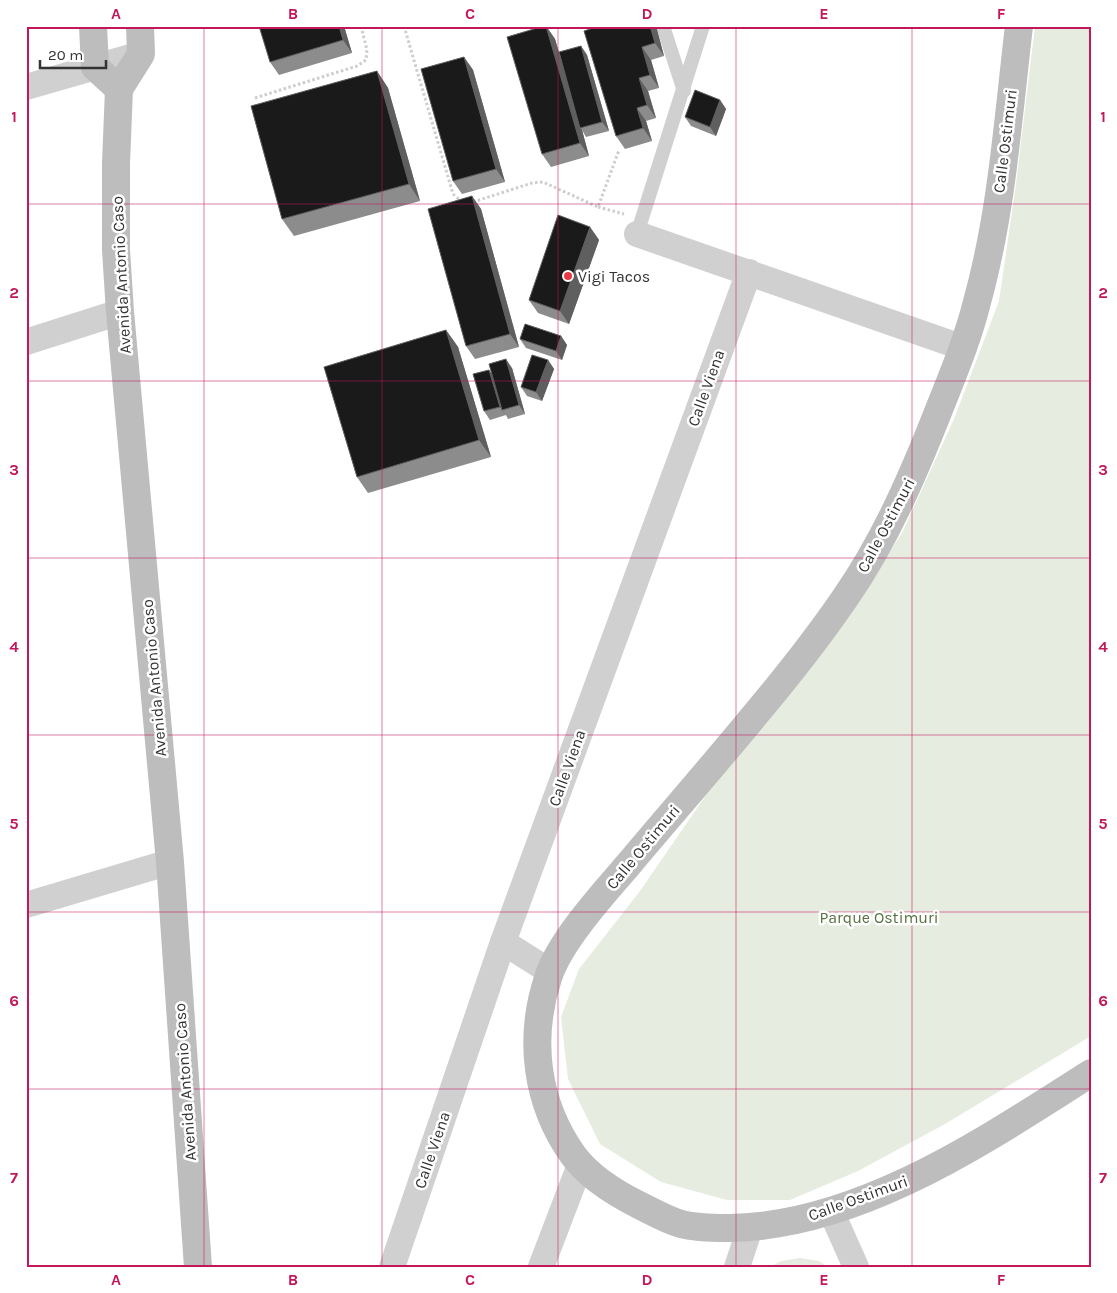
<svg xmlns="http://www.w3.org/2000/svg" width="1117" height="1293" viewBox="0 0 1117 1293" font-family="Karla,sans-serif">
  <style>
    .green { fill: #e6ecdf }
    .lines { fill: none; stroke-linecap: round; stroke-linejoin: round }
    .path { stroke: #cdcdcd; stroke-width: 3; stroke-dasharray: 2.5 2.5; stroke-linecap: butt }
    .lane { stroke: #d0d0d0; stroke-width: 14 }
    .street { stroke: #d0d0d0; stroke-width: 26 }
    .secondary { stroke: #bdbdbd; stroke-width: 28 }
    .wall { fill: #8c8c8c }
    .shaded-wall { fill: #5f5f5f }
    .building { fill: #1a1a1a; stroke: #5f5f5f }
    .grid { fill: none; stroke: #c2185b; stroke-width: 1; stroke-opacity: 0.55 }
    .poi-dot { fill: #e63946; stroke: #fff; stroke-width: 2 }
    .labels { text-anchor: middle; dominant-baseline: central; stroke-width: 5; stroke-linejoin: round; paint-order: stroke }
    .street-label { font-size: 16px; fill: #333; stroke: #fff }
    .poi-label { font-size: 16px; fill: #333; stroke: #fff; text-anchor: start }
    .park-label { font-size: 16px; fill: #56703f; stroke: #fff }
    .neatline { fill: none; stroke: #c2185b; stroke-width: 2 }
    .grid-label { font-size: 16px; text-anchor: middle; font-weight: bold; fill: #c2185b }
  </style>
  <rect width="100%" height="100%" fill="#fff"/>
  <g class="green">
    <path d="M1035 26H1091V1036L945 1124 858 1171 790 1200H727L661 1182 600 1144 568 1079 561 1017 579 969 640 891 728 763 836 633 902 533 954 419 999 301 1016 184Z"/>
    <path d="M800 1258 819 1261 828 1267H770L781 1261Z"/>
  </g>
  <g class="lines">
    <g class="path">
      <path d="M404 26 453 194 462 202"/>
      <path d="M255 98 357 66 366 60 367 50 361 26"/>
      <path d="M473 202 532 183 543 182 598 207 619 150"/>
      <path d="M598 207 624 214"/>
    </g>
    <g class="lane">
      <path d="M663 26 684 91"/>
      <path d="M637 234 703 26"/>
    </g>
    <g class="street">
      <path d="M26 87 141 54"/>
      <path d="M637 234 964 348"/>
      <path d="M26 342 120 312"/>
      <path d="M26 905 170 862"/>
      <path d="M503 942 549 971"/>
      <path d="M831 1211 856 1267"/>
      <path d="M392 1267 503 942 749 272"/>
      <path d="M541 1267 580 1165"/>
      <path d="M737 1267 750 1228"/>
    </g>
    <g class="secondary">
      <path d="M93 26 95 67 119 89"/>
      <path d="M140 26 141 54 119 89 116 163V250L120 312 170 862 198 1267"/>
      <path d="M1019 26C1008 118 1002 212 977 302 968 338 954 372 940 407 914 473 886 539 845 598 817 639 786 678 754 716 713 766 670 815 628 865 603 894 559 942 548 978 528 1039 536 1103 573 1155 589 1177 615 1193 639 1205 653 1212 667 1220 681 1224 696 1228 713 1228 728 1228 858 1227 984 1141 1091 1073"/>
    </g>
  </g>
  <g class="wall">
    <path d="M344 26 352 53 279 75 270 62Z"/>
    <path d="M546 26 555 39 562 63 581 46 587 55 609 131 586 137 582 130 589 156 551 167 542 154Z"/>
    <path d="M599 26H656L664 56 651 60 659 88 648 91 656 118 646 121 652 141 625 149 616 136Z"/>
    <path d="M464 57 473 70 505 182 462 194 453 181Z"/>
    <path d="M377 71 388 88 420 201 294 236 282 219Z"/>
    <path d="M720 100 726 109 716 136 691 126 685 117Z"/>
    <path d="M472 196 481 209 519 347 475 359 466 346Z"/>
    <path d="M590 227 599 240 569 324 538 313 529 300Z"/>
    <path d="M446 330 458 347 491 457 368 493 357 477Z"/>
    <path d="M561 336 567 345 562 360 526 348 520 339Z"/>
    <path d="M548 360 554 369 542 401 527 396 521 387Z"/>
    <path d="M512 368 525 414 508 419 506 415 490 420 484 411 489 370 492 373Z"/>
  </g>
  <g class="shaded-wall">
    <path d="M339 26H344L352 53 343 40Z"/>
    <path d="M546 26 555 39 581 128H580L582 130 589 156 580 143Z"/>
    <path d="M650 26H656L664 56 655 43Z"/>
    <path d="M581 46 587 55 609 131 602 122Z"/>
    <path d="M642 47 651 60 659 88 650 75Z"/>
    <path d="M464 57 473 70 505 182 496 169Z"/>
    <path d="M377 71 388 88 420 201 409 184Z"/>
    <path d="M639 78 648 91 656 118 647 105Z"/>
    <path d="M720 100 726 109 716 136 710 127Z"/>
    <path d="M637 108 646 121 652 141 643 128Z"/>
    <path d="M472 196 481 209 519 347 510 334Z"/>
    <path d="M590 227 599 240 569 324 560 311Z"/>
    <path d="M446 330 458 347 491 457 479 440Z"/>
    <path d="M561 336 567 345 562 360 556 351Z"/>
    <path d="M506 359 512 368 525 414 519 405Z"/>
    <path d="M548 360 554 369 542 401 536 392Z"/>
    <path d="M489 370 495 379 502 410 506 415 500 407Z"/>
  </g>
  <g class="building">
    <path d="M259 26H339L343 40 270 62Z"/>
    <path d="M544 26H546L580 143 542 154 507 37Z"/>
    <path d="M599 26H650L655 43 642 47 650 75 639 78 647 105 637 108 643 128 616 136 584 31Z"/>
    <path d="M581 46 602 122 580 128 559 52Z"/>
    <path d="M464 57 496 169 453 181 421 69Z"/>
    <path d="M377 71 409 184 282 219 251 106Z"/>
    <path d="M695 90 720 100 710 127 685 117Z"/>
    <path d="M472 196 510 334 466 346 428 209Z"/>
    <path d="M558 215 590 227 560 311 529 300Z"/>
    <path d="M525 324 561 336 556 351 520 339Z"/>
    <path d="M446 330 479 440 357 477 324 367Z"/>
    <path d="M532 355 548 360 536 392 521 387Z"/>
    <path d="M506 359 519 405 502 410 489 364Z"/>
    <path d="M489 370 500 407 484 411 473 374Z"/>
  </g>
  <path class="grid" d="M204 26V1267M382 26V1267M558 26V1267M736 26V1267M912 26V1267M26 204H1091M26 381H1091M26 558H1091M26 735H1091M26 912H1091M26 1089H1091"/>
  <circle class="poi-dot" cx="568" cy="276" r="5"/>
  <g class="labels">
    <g class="street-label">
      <text transform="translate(1005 141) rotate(-83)">Calle Ostimuri</text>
      <text transform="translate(121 275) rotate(-93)">Avenida Antonio Caso</text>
      <text transform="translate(706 388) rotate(-70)">Calle Viena</text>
      <text transform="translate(886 525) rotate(-62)">Calle Ostimuri</text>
      <text transform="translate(154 678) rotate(-95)">Avenida Antonio Caso</text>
      <text transform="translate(567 768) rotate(-70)">Calle Viena</text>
      <text transform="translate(643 847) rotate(-50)">Calle Ostimuri</text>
      <text transform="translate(185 1082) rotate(-94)">Avenida Antonio Caso</text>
      <text transform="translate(432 1150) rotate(-71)">Calle Viena</text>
      <text transform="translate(858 1198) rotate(-20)">Calle Ostimuri</text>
    </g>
    <g class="poi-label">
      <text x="578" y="276">Vigi Tacos</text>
    </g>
    <g class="park-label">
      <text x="879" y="917">Parque Ostimuri</text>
    </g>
  </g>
  <rect width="1117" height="1293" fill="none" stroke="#ffffff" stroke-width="55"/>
  <path d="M40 60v8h66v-8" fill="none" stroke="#333333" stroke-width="2.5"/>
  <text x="48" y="60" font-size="15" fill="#333333" stroke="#ffffff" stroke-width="4" paint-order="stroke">20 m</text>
  <rect x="28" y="28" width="1062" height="1238" class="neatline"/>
  <g class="grid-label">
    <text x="116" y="19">A</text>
    <text x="293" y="19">B</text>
    <text x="470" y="19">C</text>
    <text x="647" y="19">D</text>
    <text x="824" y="19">E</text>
    <text x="1001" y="19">F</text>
    <text x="14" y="122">1</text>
    <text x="1103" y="122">1</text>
    <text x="14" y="298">2</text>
    <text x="1103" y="298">2</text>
    <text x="14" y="475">3</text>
    <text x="1103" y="475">3</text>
    <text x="14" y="652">4</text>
    <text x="1103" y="652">4</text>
    <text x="14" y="829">5</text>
    <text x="1103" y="829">5</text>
    <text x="14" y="1006">6</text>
    <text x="1103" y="1006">6</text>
    <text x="14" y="1183">7</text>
    <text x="1103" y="1183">7</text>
    <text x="116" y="1285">A</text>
    <text x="293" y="1285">B</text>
    <text x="470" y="1285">C</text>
    <text x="647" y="1285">D</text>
    <text x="824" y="1285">E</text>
    <text x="1001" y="1285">F</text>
  </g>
</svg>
